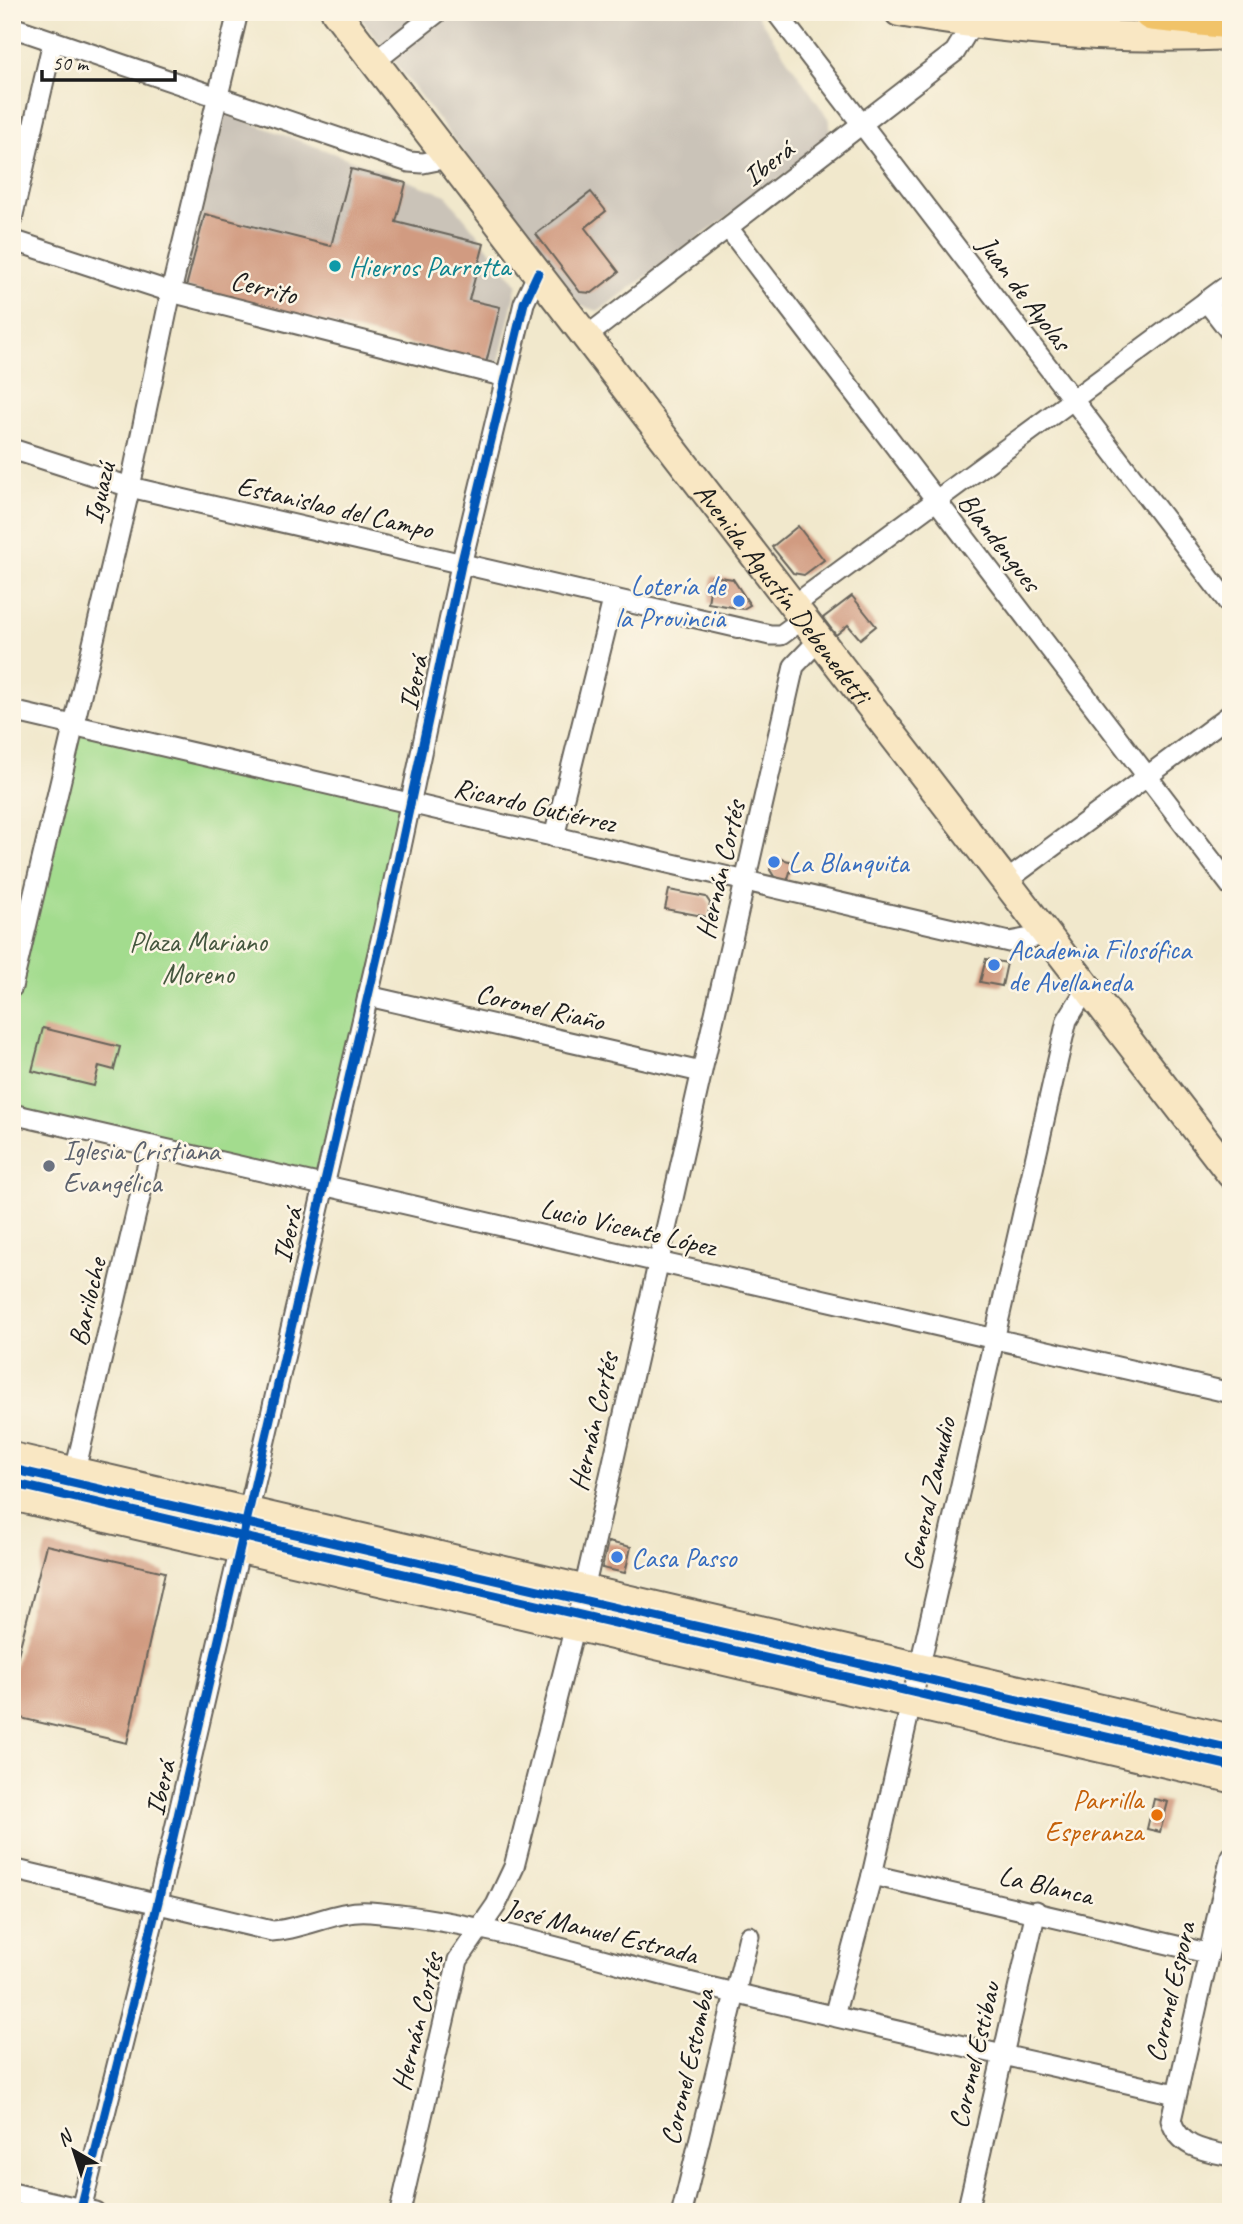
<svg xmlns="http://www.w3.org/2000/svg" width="1243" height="2224" viewBox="0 0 1243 2224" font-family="Caveat,sans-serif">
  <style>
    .industrial { fill: #cac3b8 }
    .green { fill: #a3dc8e; stroke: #607c55; stroke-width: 2 }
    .building { fill: #d19b81 }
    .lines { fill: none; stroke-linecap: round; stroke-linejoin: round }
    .minor-casing { stroke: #67635a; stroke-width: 23 }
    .secondary-casing { stroke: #67635a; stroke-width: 32 }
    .motorway-casing { stroke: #67635a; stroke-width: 40 }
    .minor { stroke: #fff; stroke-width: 19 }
    .secondary { stroke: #f9e7c3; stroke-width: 28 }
    .motorway { stroke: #f1c369; stroke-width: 37 }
    .cycleway-casing { stroke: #fcf5e5; stroke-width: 13 }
    .cycleway { stroke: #0057b8; stroke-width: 9 }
    .culture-dot { fill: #0f9aa8; stroke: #fcf5e5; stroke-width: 2.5 }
    .shop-dot { fill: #3f7fe0; stroke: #fcf5e5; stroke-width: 2.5 }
    .worship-dot { fill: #6b7280; stroke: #fcf5e5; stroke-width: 2.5 }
    .food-dot { fill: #e8710a; stroke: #fcf5e5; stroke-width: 2.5 }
    .labels { text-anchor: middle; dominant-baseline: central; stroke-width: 5; stroke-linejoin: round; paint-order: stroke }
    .street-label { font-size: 28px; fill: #1c1c1c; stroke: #fcf5e5 }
    .culture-label { font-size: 28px; fill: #0d838f; stroke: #fcf5e5; text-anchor: start }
    .shop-label { font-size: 28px; fill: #366cbe; stroke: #fcf5e5; text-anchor: start }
    .park-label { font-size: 28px; fill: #44563e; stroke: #fcf5e5 }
    .worship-label { font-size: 28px; fill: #5b616d; stroke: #fcf5e5; text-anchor: start }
    .food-label { font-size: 28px; fill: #c56008; stroke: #fcf5e5; text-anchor: end }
  </style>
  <rect width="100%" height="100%" fill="#fcf5e5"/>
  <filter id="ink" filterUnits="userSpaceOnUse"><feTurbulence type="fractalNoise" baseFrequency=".0143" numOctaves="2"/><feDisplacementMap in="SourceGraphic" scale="14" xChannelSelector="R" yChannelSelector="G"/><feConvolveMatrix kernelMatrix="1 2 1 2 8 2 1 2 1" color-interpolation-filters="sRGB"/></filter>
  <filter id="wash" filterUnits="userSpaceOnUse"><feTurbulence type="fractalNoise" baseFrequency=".00686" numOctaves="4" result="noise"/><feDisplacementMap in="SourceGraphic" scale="28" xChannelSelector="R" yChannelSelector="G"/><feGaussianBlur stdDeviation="1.57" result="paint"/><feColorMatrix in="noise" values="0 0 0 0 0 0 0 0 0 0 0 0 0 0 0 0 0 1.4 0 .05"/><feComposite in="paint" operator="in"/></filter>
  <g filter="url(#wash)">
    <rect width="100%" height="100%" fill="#f1e8cc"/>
    <g class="industrial">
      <path d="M356 12H755L830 121V142L599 311 581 306Z"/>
      <path d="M225 113 446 195 517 284 498 366 182 288Z"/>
    </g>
    <path class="green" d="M73 725 411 806 322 1185 12 1114V987Z"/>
    <g id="blocks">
      <g class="building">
        <path d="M351 169 406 183 396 222 484 244 469 300 500 307 486 363 186 287 205 214 331 246Z"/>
        <path d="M591 192 606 211 585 228 619 272 592 293 580 292 536 234Z"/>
        <path d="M798 526 824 560 804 575 793 573 772 547Z"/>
        <path d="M712 576 733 579 750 605 743 609 708 603Z"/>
        <path d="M852 596 876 626 860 639 848 625 836 635 823 618Z"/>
        <path d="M773 857 793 862 787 882 775 878 770 870Z"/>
        <path d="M669 890 706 897 710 903 708 917 665 909Z"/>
        <path d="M986 959 1007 963 1002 986 980 982Z"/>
        <path d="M43 1028 120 1047 114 1070 99 1066 94 1086 32 1071Z"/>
        <path d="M608 1542 631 1547 625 1573 602 1568Z"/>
        <path d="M46 1545 165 1572 127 1743 12 1716V1678Z"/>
        <path d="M1154 1799 1168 1802 1160 1832 1147 1829Z"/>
      </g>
    </g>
  </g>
  <g filter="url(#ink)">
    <use href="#blocks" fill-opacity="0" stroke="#67635a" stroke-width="2"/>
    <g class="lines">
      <g class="minor-casing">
        <g id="minor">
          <path d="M776 12 1231 606"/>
          <path d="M12 27 409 162 423 163 448 158"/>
          <path d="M374 62 438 12"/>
          <path d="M12 219 53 41"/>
          <path d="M729 229 1231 886"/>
          <path d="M12 240 171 292 506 377"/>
          <path d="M1206 301 1231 333"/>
          <path d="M587 336 955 52 972 24"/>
          <path d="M12 449 130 487 770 635H781L803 619"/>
          <path d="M793 606 1231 283"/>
          <path d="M12 711 1009 942 1047 935"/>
          <path d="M554 837 613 600"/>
          <path d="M1005 882 1231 714"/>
          <path d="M12 987 130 487 171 292 238 12"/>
          <path d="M368 996 701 1072"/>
          <path d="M12 1114 1231 1393"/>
          <path d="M75 1471 152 1146"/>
          <path d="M1231 1856 1171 2120C1179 2148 1206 2151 1231 2156"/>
          <path d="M12 1869 272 1931C306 1929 337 1909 370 1912 478 1920 595 1959 701 1985 858 2023 1017 2058 1175 2094"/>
          <path d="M872 1875 1207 1953"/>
          <path d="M834 2016 872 1875 1067 1020 1087 988"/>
          <path d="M12 2193 95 2212"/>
          <path d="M81 2209 158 1902 384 927 461 565 524 303 538 273"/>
          <path d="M400 2212 458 1960 496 1905 514 1867 584 1590 794 666 819 640"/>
          <path d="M682 2212 749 1936"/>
          <path d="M967 2212 1036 1911"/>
        </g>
      </g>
      <g class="secondary-casing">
        <g id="secondary">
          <path id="s1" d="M336 12 1231 1174"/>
          <path d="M899 12C1008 31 1120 41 1231 35"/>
          <path d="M12 1457 1231 1739"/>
          <path d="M12 1496 1231 1778"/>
        </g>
      </g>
      <g class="motorway-casing">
        <path id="motorway" d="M1152 12 1231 20"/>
      </g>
      <use href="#minor" class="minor"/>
      <use href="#secondary" class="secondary"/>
      <use href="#motorway" class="motorway"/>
      <g class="cycleway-casing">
        <g id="cycleway">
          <path d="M12 1469 1231 1749"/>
          <path d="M12 1483 1231 1766"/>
          <path d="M81 2209 158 1902 384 927 461 565 524 303 538 273"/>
        </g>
      </g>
      <use href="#cycleway" class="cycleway"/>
    </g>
  </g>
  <circle class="culture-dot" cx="335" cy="266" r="7"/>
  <g class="shop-dot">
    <circle cx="739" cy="601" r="7"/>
    <circle cx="774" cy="862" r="7"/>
    <circle cx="994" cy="965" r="7"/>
    <circle cx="617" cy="1557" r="7"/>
  </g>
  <circle class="worship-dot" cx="49" cy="1166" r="7"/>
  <circle class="food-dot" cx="1157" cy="1815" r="7"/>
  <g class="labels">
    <g class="street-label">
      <text transform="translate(768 163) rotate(-38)">Iberá</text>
      <text transform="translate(264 287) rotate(14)">Cerrito</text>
      <text transform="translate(1025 293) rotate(53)">Juan de Ayolas</text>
      <text transform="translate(99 493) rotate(-77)">Iguazú</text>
      <text transform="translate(335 507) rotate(13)">Estanislao del Campo</text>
      <text transform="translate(1000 542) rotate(52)">Blandengues</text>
      <text stroke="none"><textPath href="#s1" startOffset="733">Avenida Agustín Debenedetti</textPath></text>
      <text transform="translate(413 683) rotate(-78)">Iberá</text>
      <text transform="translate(535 805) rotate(13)">Ricardo Gutiérrez</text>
      <text transform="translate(720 870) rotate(-77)">Hernán Cortés</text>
      <text transform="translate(540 1007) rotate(13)">Coronel Riaño</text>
      <text transform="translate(628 1227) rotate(13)">Lucio Vicente López</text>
      <text transform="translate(287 1235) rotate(-77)">Iberá</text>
      <text transform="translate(87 1302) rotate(-77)">Bariloche</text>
      <text transform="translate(593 1422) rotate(-77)">Hernán Cortés</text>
      <text transform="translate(929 1494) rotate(-77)">General Zamudio</text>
      <text transform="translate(160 1788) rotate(-77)">Iberá</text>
      <text transform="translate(1046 1885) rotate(13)">La Blanca</text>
      <text transform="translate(601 1931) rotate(14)">José Manuel Estrada</text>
      <text transform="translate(1170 1992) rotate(-77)">Coronel Espora</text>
      <text transform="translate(417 2022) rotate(-76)">Hernán Cortés</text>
      <text transform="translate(974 2055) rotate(-77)">Coronel Estibau</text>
      <text transform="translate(687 2067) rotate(-77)">Coronel Estomba</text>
    </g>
    <g class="culture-label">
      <text x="349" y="266">Hierros Parrotta</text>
    </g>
    <g class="shop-label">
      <text x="725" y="585" text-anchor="end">Lotería de<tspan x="725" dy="32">la Provincia</tspan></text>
      <text x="788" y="862">La Blanquita</text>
      <text x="1008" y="949">Academia Filosófica<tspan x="1008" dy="32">de Avellaneda</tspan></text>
      <text x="631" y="1557">Casa Passo</text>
    </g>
    <g class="park-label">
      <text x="198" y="941">Plaza Mariano<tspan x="198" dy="32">Moreno</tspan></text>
    </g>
    <g class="worship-label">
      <text x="63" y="1150">Iglesia Cristiana<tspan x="63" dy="32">Evangélica</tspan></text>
    </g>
    <g class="food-label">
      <text x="1143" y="1799">Parrilla<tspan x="1143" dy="32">Esperanza</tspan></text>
    </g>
  </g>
  <rect width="1243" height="2224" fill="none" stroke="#fcf5e5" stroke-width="42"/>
  <g transform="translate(74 2151) rotate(321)" stroke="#fcf5e5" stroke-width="5" paint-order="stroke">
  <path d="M0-5L12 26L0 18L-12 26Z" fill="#1c1c1c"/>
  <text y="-10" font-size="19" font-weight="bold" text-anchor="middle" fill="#1c1c1c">N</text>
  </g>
  <path d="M42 70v10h133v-10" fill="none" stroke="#1c1c1c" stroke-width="3.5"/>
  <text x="52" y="70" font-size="21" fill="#1c1c1c" stroke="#fcf5e5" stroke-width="5" paint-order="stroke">50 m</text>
</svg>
